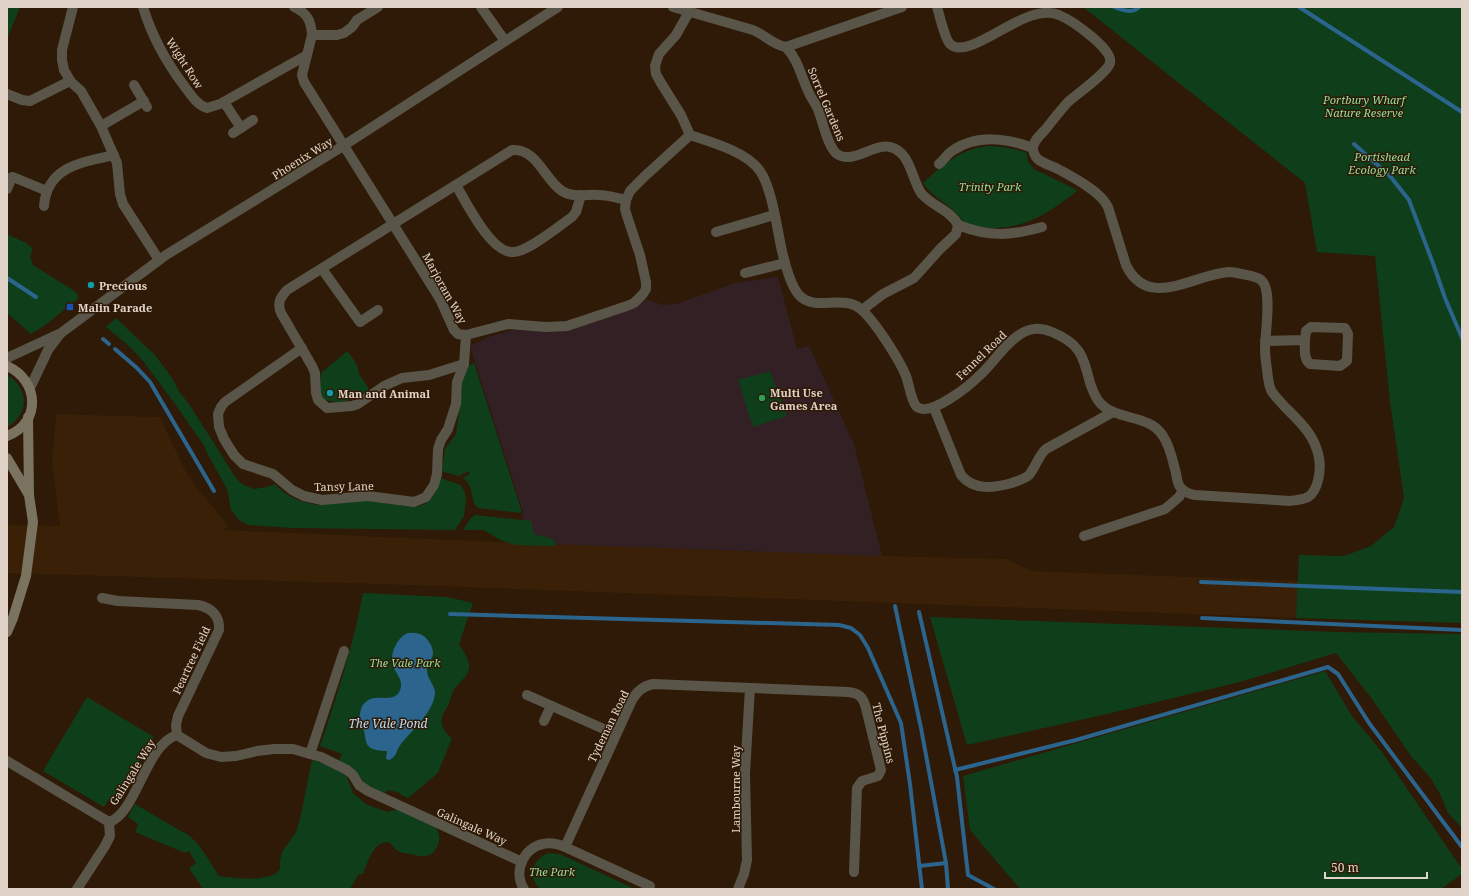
<svg xmlns="http://www.w3.org/2000/svg" width="1469" height="896" viewBox="0 0 1469 896" font-family="'Noto Serif',serif">
  <style>
    .built { fill: #392006 }
    .education { fill: #332024 }
    .green { fill: #0f3e1a }
    .water { fill: #2b648d }
    .lines { fill: none; stroke-linecap: round; stroke-linejoin: round }
    .stream { stroke: #2b648d; stroke-width: 4 }
    .street { stroke: #595549; stroke-width: 10 }
    .secondary { stroke: #7a7360; stroke-width: 10 }
    .culture-dot { fill: #0f9aa8; stroke: #2e1a06; stroke-width: 1.5 }
    .transit-dot { fill: #1a4fb4; stroke: #2e1a06; stroke-width: 1.5 }
    .leisure-dot { fill: #2e9e5b; stroke: #2e1a06; stroke-width: 1.5 }
    .labels { text-anchor: middle; dominant-baseline: central; stroke-width: 3; stroke-linejoin: round; paint-order: stroke }
    .street-label { font-size: 11px; fill: #e1d3c7; stroke: #2e1a06 }
    .park-label { font-size: 11px; font-style: italic; fill: #93df9d; stroke: #2e1a06 }
    .poi-label { font-size: 11px; font-weight: bold; fill: #e1d3c7; stroke: #2e1a06; text-anchor: start }
    .water-label { font-size: 12px; font-style: italic; fill: #bcdbf4; stroke: #2e1a06 }
  </style>
  <rect width="100%" height="100%" fill="#2e1a06"/>
  <path class="built" d="M56 414 160 417 185 470 195 485 229 527 223 530 524 543 882 556 1007 559 1032 571 1462 587V623L1296 618 410 585 7 573V525L60 526 52 464Z"/>
  <path class="education" d="M778 277 797 349 809 346 854 444 882 556 524 543 522 509 470 346 491 336 521 328 570 330 629 311 646 299 663 305 676 304 735 283Z"/>
  <g class="green">
    <path d="M7 7H20L7 39Z"/>
    <path d="M1083 7H1462V623L1296 618 1299 555 1344 556 1371 546 1394 527 1404 498 1390 402 1375 256 1317 252 1305 183Z"/>
    <path d="M988 146 1003 147 1026 152 1028 161 1034 169 1077 190C1072 196 1065 200 1058 205 1035 222 1008 231 980 227 976 226 972 226 968 224 963 223 960 217 957 214 947 203 931 196 923 183 943 165 960 149 988 146Z"/>
    <path d="M7 234 26 243 33 249 30 256 33 265 76 292 79 298 44 326 31 334 7 313Z"/>
    <path d="M116 318 155 355 172 378 180 393 189 404 236 478 242 484 254 489 267 487 275 484C285 497 303 503 319 505L365 500 414 507C433 504 435 494 440 478H441L461 485 465 493 466 500 464 516 455 530 293 528 248 525 239 520 231 510 227 489 206 451 205 447 175 404 143 361 130 347 106 327Z"/>
    <path d="M346 352 349 353 357 365 359 374 368 387V391C365 395 344 403 338 402 334 402 323 400 320 397L321 373Z"/>
    <path d="M474 363 521 509V513L478 508C469 501 476 488 463 478L470 474 468 471 459 476 444 472 442 470 445 449 456 434 462 391V377L468 366Z"/>
    <path d="M770 371 787 416 753 427 738 380Z"/>
    <path d="M7 375C29 388 30 414 7 427Z"/>
    <path d="M475 515 532 521V529L534 534 553 539 555 542V546L516 545 500 540 484 530H463L471 518Z"/>
    <path d="M363 593 447 597 473 603 459 644C463 651 471 661 469 669 467 678 457 684 453 691 451 695 451 700 449 703 448 707 445 710 443 714 439 723 444 733 452 738L438 773 408 798 401 795 400 793 388 790 384 794 366 785 357 773 339 760 342 754 320 746C337 696 353 646 363 593Z"/>
    <path d="M930 617 1337 632 1462 634V828L1448 813 1441 796 1430 777 1411 756 1372 699 1336 653 1240 682 1107 714 967 745Z"/>
    <path d="M1325 671 1352 716 1382 752 1462 869V874L1441 889H1020L970 830 963 776Z"/>
    <path d="M87 697 154 737 115 802 109 799 104 807 43 771Z"/>
    <path d="M312 760 326 764 346 775 353 793 366 804 373 807 388 812 397 809 435 826C439 832 441 838 438 844 433 859 422 857 410 854 406 853 401 853 398 851 392 848 392 840 383 843 372 846 367 864 363 874H359L350 889H203L189 868 196 863 189 851 185 853 135 832 138 824 128 817 135 804 181 831C198 838 209 861 219 876 233 878 271 883 280 869V861L282 852 296 832 301 815Z"/>
    <path d="M548 853 560 854 635 889H541C526 877 532 860 548 853Z"/>
  </g>
  <path class="water" d="M408 633C420 632 425 635 431 645 432 648 433 650 433 654 432 660 427 664 427 671 427 679 435 685 435 693 434 712 412 730 401 744 396 750 397 757 389 760L386 759 387 751C357 751 371 737 359 720 360 715 360 709 363 705 374 689 396 708 401 687 402 679 396 673 393 667 389 655 397 637 408 633Z"/>
  <g class="lines">
    <g class="stream">
      <path d="M1114 7C1122 10 1133 14 1139 7"/>
      <path d="M1299 7 1462 112"/>
      <path d="M1354 144 1390 176 1409 200 1434 266 1445 298 1462 338"/>
      <path d="M7 278 36 297"/>
      <path d="M103 339 109 344"/>
      <path d="M115 349 137 368 150 382 214 491"/>
      <path d="M1201 582 1462 592"/>
      <path d="M895 606 921 728 946 863 948 889"/>
      <path d="M919 612 957 777 968 875 994 889"/>
      <path d="M450 614 839 625 851 628 860 635 868 648 901 723 910 784 922 889"/>
      <path d="M1202 618 1462 630"/>
      <path d="M955 770 1076 740 1328 667 1338 674 1369 723 1462 847"/>
      <path d="M919 866 946 863"/>
    </g>
    <g class="street">
      <path d="M73 7 62 50V60L64 70 71 82 81 91 101 126 117 163 120 194 123 204 159 260"/>
      <path d="M143 7C152 37 166 62 185 87 191 95 197 105 207 108L220 104 307 55"/>
      <path d="M294 7C307 13 311 20 312 35L302 75 304 82 440 299 454 330 458 334 466 335 508 324 546 327 567 326 627 306 634 303 643 294 646 289V282L640 255 627 216 625 209 626 200 630 191 645 176 690 135"/>
      <path d="M481 7 505 41"/>
      <path d="M673 7 753 30C765 35 773 45 786 47L902 7"/>
      <path d="M689 12 676 35 659 54 655 66 656 74 661 83 681 115 690 135"/>
      <path d="M312 35H337L344 33 352 27 357 20 378 7"/>
      <path d="M786 47C799 61 801 77 809 93 812 100 817 105 819 112 823 123 828 147 837 154 853 165 873 143 890 147 910 151 912 180 921 193 930 205 952 211 958 225L956 234 940 249 914 278 883 294 862 310"/>
      <path d="M134 85 147 107"/>
      <path d="M7 94 22 100 30 101 70 81"/>
      <path d="M224 102 241 128"/>
      <path d="M101 126 144 101"/>
      <path d="M233 133 253 120"/>
      <path d="M690 135C711 142 747 152 760 171 772 188 777 229 782 251 785 264 790 285 799 295 816 313 843 293 862 310 876 323 899 359 906 376 909 384 911 400 916 406 929 419 970 385 980 375 992 364 1005 344 1019 335 1029 328 1041 327 1052 332 1081 344 1083 356 1090 383 1093 391 1095 398 1101 404 1118 421 1149 414 1163 436 1170 446 1173 462 1176 473 1177 478 1177 484 1181 488 1184 492 1190 494 1195 495L1290 501C1296 500 1302 500 1308 497 1319 490 1321 469 1319 458 1315 435 1300 422 1284 406 1280 401 1274 396 1271 390 1269 386 1269 382 1268 378 1267 368 1265 358 1265 348 1265 333 1273 289 1261 280 1257 277 1251 276 1247 275 1241 274 1235 272 1229 272 1194 274 1148 311 1126 265L1108 207C1100 191 1074 178 1058 169 1052 166 1045 164 1039 160 1036 158 1034 154 1033 150 1032 142 1040 135 1045 130 1052 121 1060 111 1068 102 1077 94 1107 73 1110 63 1114 49 1071 20 1059 15 1026 0 970 63 950 44 944 37 940 16 937 7"/>
      <path d="M939 164C944 160 947 154 952 151 976 134 1007 138 1033 148"/>
      <path d="M456 185C466 202 492 255 514 252 529 251 559 226 572 217L576 212 581 195"/>
      <path d="M7 189 12 177H13L47 191"/>
      <path d="M44 206C47 166 83 162 114 155"/>
      <path d="M958 225C989 237 1010 236 1042 227"/>
      <path d="M716 232 774 215"/>
      <path d="M322 269 360 322 378 310"/>
      <path d="M745 273 785 263"/>
      <path d="M1265 341 1305 340C1305 348 1303 359 1310 364L1340 366 1347 361 1348 334 1345 328 1311 327 1306 331 1305 340"/>
      <path d="M302 348 225 402 221 407 218 414 219 427 224 439 234 455 243 464 273 474 292 490 304 496 322 500 368 496 414 502 426 497 434 485 437 474 438 449 441 440 448 429 456 404 457 382 464 364 466 335"/>
      <path d="M7 358 61 333 166 255 343 146 558 7"/>
      <path d="M464 364 429 375 402 378 384 386 358 404 352 406 327 408 318 400 316 393 315 373 312 366 281 313C277 303 280 298 287 290L512 150C537 148 544 179 562 191 573 198 587 194 599 195 608 195 617 198 626 200"/>
      <path d="M30 388 48 350 60 334"/>
      <path d="M934 408 961 475C974 491 994 488 1012 483 1017 481 1025 479 1029 475 1036 467 1038 456 1046 449L1113 412"/>
      <path d="M1084 536 1165 509 1179 497 1183 490"/>
      <path d="M102 598 118 601 198 605C212 608 220 616 219 630L178 716 176 725 177 735"/>
      <path d="M527 695 615 734"/>
      <path d="M544 721 551 706"/>
      <path d="M177 735 206 753 221 757 236 756 257 751 274 749H293L310 754 321 757 347 770 353 775 359 785 368 791 522 862"/>
      <path d="M310 754 344 651"/>
      <path d="M7 761 109 822"/>
      <path d="M109 822C137 813 145 745 177 735"/>
      <path d="M565 847 650 886"/>
      <path d="M77 889 105 846 110 836 109 822"/>
      <path d="M524 889C513 872 523 848 543 844 551 842 558 844 565 847L632 700C637 691 643 686 653 684L848 692C859 693 863 697 866 708L881 770 878 776 862 781 857 788 854 872"/>
      <path d="M738 889 744 874 747 860 745 773 750 688"/>
    </g>
    <g class="secondary">
      <path d="M7 366C39 380 42 423 7 436"/>
      <path d="M7 458 29 495"/>
      <path d="M7 632 13 618 26 576 33 522 29 495 28 417"/>
    </g>
  </g>
  <g class="culture-dot">
    <circle cx="91" cy="285" r="4"/>
    <circle cx="330" cy="393" r="4"/>
  </g>
  <rect class="transit-dot" x="66" y="303" width="8" height="8" rx="2"/>
  <circle class="leisure-dot" cx="762" cy="398" r="4"/>
  <g class="labels">
    <g class="street-label">
      <text transform="translate(185 63) rotate(57)">Wight Row</text>
      <text transform="translate(827 104) rotate(67)">Sorrel Gardens</text>
      <text transform="translate(302 158) rotate(-32)">Phoenix Way</text>
      <text transform="translate(445 288) rotate(61)">Marjoram Way</text>
      <text transform="translate(981 355) rotate(-44)">Fennel Road</text>
      <text transform="translate(344 486) rotate(-1)">Tansy Lane</text>
      <text transform="translate(191 660) rotate(-65)">Peartree Field</text>
      <text transform="translate(608 726) rotate(-64)">Tydeman Road</text>
      <text transform="translate(884 733) rotate(76)">The Pippins</text>
      <text transform="translate(132 772) rotate(-58)">Galingale Way</text>
      <text transform="translate(735 789) rotate(-90)">Lambourne Way</text>
      <text transform="translate(472 826) rotate(24)">Galingale Way</text>
    </g>
    <g class="park-label">
      <text x="1364" y="99">Portbury Wharf<tspan x="1364" dy="13">Nature Reserve</tspan></text>
      <text x="1382" y="156">Portishead<tspan x="1382" dy="13">Ecology Park</tspan></text>
      <text x="990" y="186">Trinity Park</text>
      <text x="405" y="662">The Vale Park</text>
      <text x="552" y="871">The Park</text>
    </g>
    <g class="poi-label">
      <text x="99" y="285">Precious</text>
      <text x="78" y="307">Malin Parade</text>
      <text x="770" y="392">Multi Use<tspan x="770" dy="13">Games Area</tspan></text>
      <text x="338" y="393">Man and Animal</text>
    </g>
    <g class="water-label">
      <text x="388" y="723">The Vale Pond</text>
    </g>
  </g>
  <rect width="1469" height="896" fill="none" stroke="#e1d3c7" stroke-width="16"/>
  <path d="M1325 872v6h102v-6" fill="none" stroke="#e1d3c7" stroke-width="2"/>
  <text x="1331" y="872" font-size="12" fill="#e1d3c7" stroke="#2e1a06" stroke-width="3" paint-order="stroke">50 m</text>
</svg>
